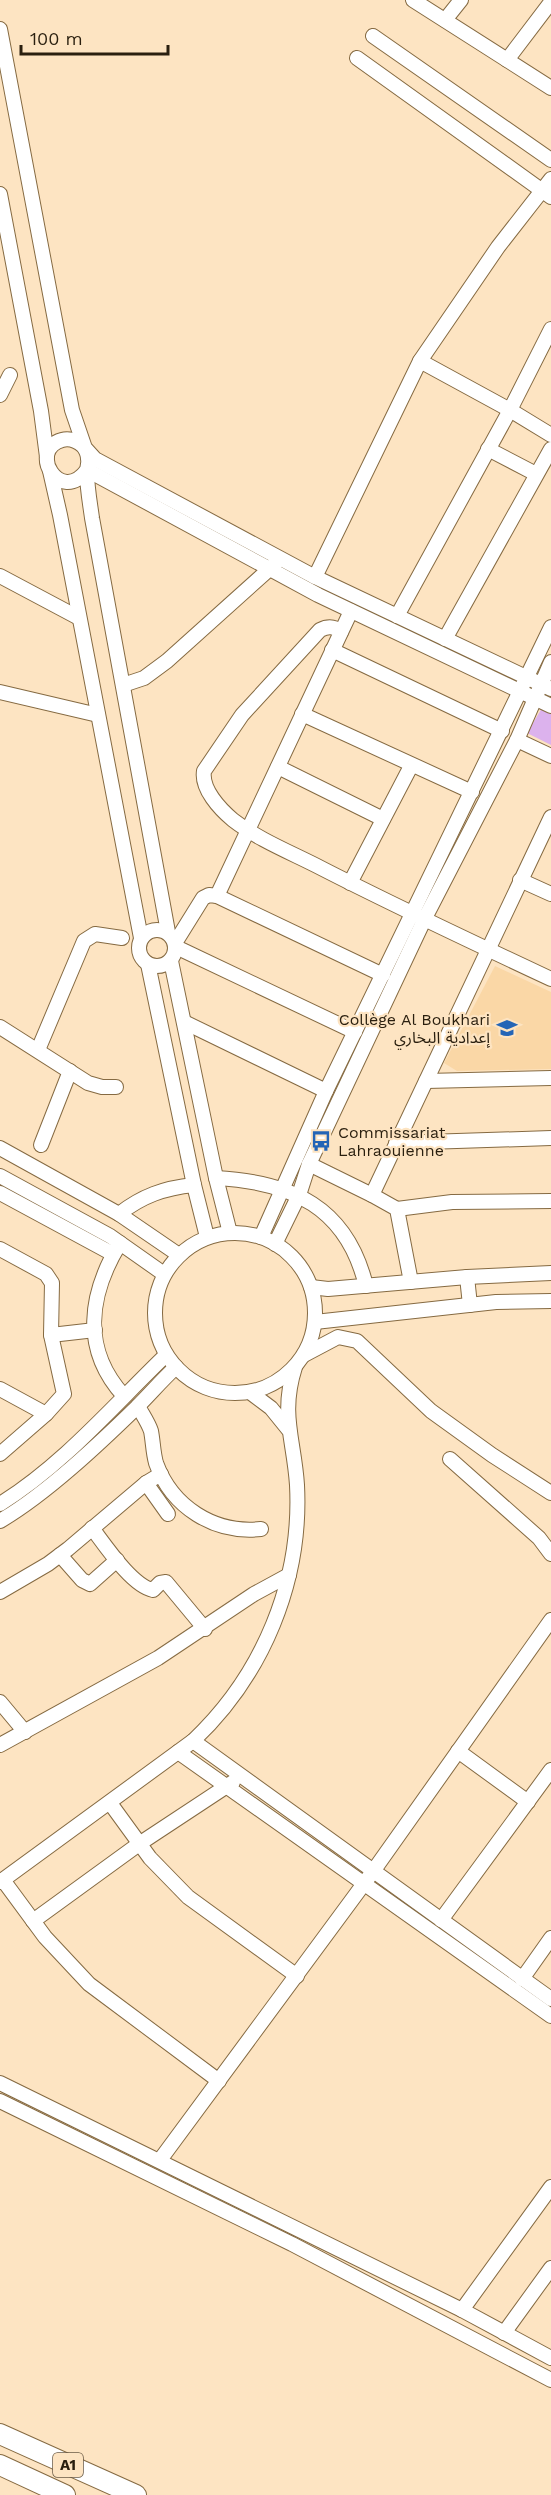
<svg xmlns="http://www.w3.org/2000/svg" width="551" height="2495" viewBox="0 0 551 2495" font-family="'Work Sans','Noto Sans Arabic',sans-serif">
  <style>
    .built { fill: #fad7a6 }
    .green { fill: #dcb2ed }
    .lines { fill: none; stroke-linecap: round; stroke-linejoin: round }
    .minor-casing { stroke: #856a42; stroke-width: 16 }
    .highway-casing { stroke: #856a42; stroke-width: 22 }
    .minor { stroke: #fff; stroke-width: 14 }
    .highway { stroke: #fff; stroke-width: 20 }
    .labels { text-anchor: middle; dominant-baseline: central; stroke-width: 4.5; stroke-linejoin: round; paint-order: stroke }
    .shield { fill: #fde4c2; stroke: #695a45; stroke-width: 1.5 }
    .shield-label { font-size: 15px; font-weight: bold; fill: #2a1f0f }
    .poi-label { font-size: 16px; fill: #2a1f0f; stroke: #fde4c2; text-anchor: end }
  </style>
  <rect width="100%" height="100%" fill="#fde4c2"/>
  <path class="built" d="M495 966 551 992V1069L457 1071 444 1063Z"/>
  <path class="green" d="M542 708 551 712V745L527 733Z"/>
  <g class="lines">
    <g class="minor-casing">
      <g id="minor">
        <path d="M413 0 551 88"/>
        <path d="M445 20 461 0"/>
        <path d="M0 29 72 410 85 448 95 459 315 577 551 689"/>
        <path d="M373 36 551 160"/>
        <path d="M357 58 551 197"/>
        <path d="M507 60 551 2"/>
        <path d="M0 194 41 411 47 457"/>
        <path d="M420 361 510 410 551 435"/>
        <path d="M0 395 10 375"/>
        <path d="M488 449 536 474"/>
        <path d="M87 470C60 506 27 450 62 440 69 438 77 441 83 446 86 450 88 454 88 459 89 463 87 467 87 472 87 488 90 503 92 518L168 932"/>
        <path d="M87 470 318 595 551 706"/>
        <path d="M50 471 60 515 141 938"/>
        <path d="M0 576 79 618"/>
        <path d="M315 577 420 361 498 247 551 179"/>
        <path d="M397 616 510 410 551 329"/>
        <path d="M341 632C334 626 328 626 320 630L242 715 204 771C201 789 220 809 233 820 259 840 292 853 321 868 397 907 474 943 551 979"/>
        <path d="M445 639 551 449"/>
        <path d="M332 650 502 731"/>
        <path d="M123 685 144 678 167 661 275 564"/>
        <path d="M0 692 98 715"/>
        <path d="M302 714 472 792"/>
        <path d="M517 740 551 756"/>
        <path d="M278 767 383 819"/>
        <path d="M520 880 551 894"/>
        <path d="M350 883 411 766"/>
        <path d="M217 896 351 611"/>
        <circle cx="157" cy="948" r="18"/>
        <path d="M175 943 203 898 209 895 217 896 383 975"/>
        <path d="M176 947 355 1032"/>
        <path d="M171 961 216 1178 230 1233"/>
        <path d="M148 964 194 1185 207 1237"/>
        <path d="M184 1022 326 1091"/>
        <path d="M0 1027 88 1083 102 1087H116"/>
        <path d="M38 1050 84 941 95 934 122 938"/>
        <path d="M426 1081 551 1078"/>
        <path d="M396 1143 551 1138"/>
        <path d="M41 1145 70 1071"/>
        <path d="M0 1148 119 1214 179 1255"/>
        <path d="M309 1164 372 1195 397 1209 411 1282"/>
        <path d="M0 1176 110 1236 164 1274"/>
        <path d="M216 1178C292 1182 347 1207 366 1286"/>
        <path d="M0 1193 113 1254"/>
        <path d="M372 1195 551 817"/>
        <path d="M397 1209 452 1202 551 1201"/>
        <path d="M119 1214C142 1196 164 1188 194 1185"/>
        <circle cx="235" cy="1313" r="80"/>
        <path d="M261 1237 326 1091 551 627"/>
        <path d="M120 1243C89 1294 81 1349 124 1396"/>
        <path d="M275 1244 299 1195 309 1164 425 918 517 740 551 662"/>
        <path d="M0 1249 46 1274 52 1283 51 1335 64 1394 46 1414 0 1454"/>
        <path d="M467 1277 470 1305"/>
        <path d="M311 1287 328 1289 467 1277 551 1273"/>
        <path d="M315 1322 496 1302 551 1301"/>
        <path d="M51 1335 95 1330"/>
        <path d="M304 1355 338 1337 357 1341 431 1411 492 1455 551 1493"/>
        <path d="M0 1389 46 1414"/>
        <path d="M251 1393 271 1408 288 1429"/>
        <path d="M138 1406C142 1414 148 1422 151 1431 153 1441 153 1452 156 1463 172 1507 214 1534 261 1529"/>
        <path d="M450 1459 539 1538 551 1554"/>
        <path d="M146 1483 168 1514"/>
        <path d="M0 1504C63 1465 113 1406 166 1355"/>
        <path d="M0 1521C46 1494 99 1444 137 1407 150 1394 162 1380 176 1367"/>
        <path d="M92 1528C105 1545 132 1586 153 1590L160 1583 166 1582 205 1629"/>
        <path d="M60 1555 82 1580 90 1584 117 1560"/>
        <path d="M0 1592 48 1564 68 1549 146 1483 161 1474"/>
        <path d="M0 1702 25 1732"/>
        <path d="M193 1741 551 1999"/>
        <path d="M0 1745 158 1658 254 1594 289 1575"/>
        <path d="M458 1751 528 1802"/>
        <path d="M178 1752 551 2016"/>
        <path d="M110 1803 150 1858 188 1897 297 1976"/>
        <path d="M3 1880 45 1937 89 1984 219 2081"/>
        <path d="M0 1882 193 1741C263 1675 302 1581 297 1485 294 1439 280 1414 295 1367"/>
        <path d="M441 1920 551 1770"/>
        <path d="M33 1921 139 1844 233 1782"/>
        <path d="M522 1979 551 1938"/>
        <path d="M0 2083 462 2310 551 2358"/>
        <path d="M0 2101 292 2244 551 2380"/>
        <path d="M160 2160 374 1870 551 1620"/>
        <path d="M462 2310 551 2187"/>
        <path d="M504 2333 551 2268"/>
      </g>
    </g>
    <g class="highway-casing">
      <g id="highway">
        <path d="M0 2434 136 2495"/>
        <path d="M0 2465 65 2495"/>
      </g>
    </g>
    <use href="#minor" class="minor"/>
    <use href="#highway" class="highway"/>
  </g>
  <defs>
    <g id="school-bare" transform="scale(1.62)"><path d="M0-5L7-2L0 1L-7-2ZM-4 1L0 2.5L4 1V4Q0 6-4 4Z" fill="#2465b6" stroke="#fde4c2" stroke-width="2.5" paint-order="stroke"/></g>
    <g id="bus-bare" transform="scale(1.62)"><path d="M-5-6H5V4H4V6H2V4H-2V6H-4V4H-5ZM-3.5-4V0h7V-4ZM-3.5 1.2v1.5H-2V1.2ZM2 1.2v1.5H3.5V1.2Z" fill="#2465b6" stroke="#fde4c2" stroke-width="2.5" paint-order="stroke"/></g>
  </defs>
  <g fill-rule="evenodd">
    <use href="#school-bare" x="507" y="1028"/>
    <use href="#bus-bare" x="321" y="1141"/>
  </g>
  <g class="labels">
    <rect class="shield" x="53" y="2453" width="30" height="24" rx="4.5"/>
    <g class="shield-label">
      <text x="68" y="2465">A1</text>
    </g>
    <g class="poi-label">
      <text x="490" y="1019">Collège Al Boukhari<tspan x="490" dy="18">إعدادية البخاري</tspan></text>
      <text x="338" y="1132" text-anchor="start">Commissariat<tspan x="338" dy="18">Lahraouienne</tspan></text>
    </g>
  </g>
  <path d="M21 45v9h147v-9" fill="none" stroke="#2a1f0f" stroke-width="3"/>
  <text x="30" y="45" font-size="18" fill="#2a1f0f" stroke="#fde4c2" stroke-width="4.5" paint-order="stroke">100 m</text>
</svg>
